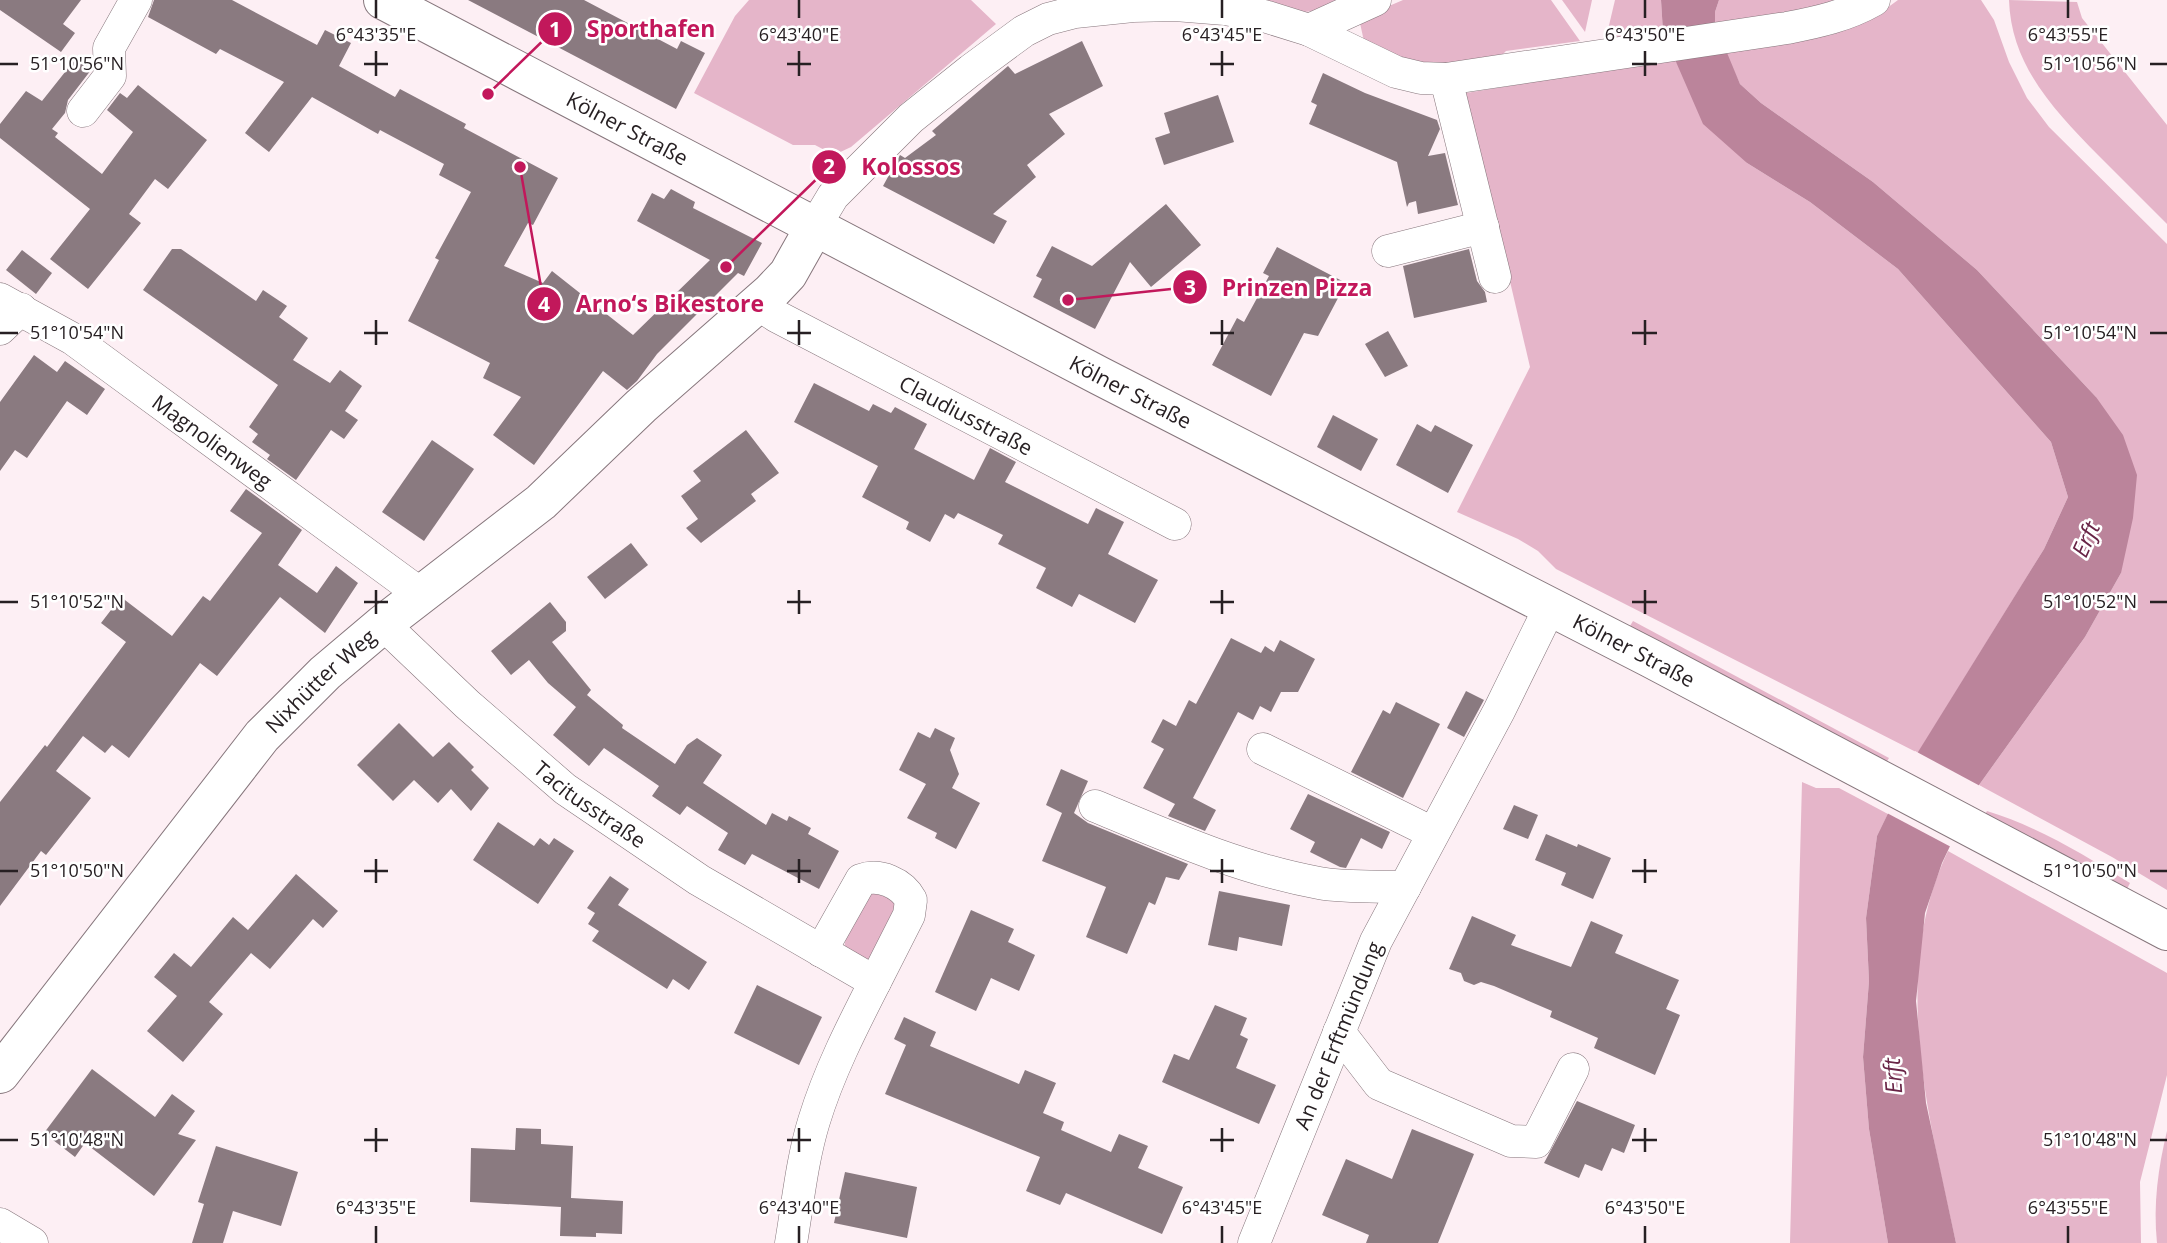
<svg xmlns="http://www.w3.org/2000/svg" width="2167" height="1243" viewBox="0 0 2167 1243" font-family="'Open Sans',sans-serif">
  <style>
    .green { fill: #e5b5c9 }
    .water { fill: #bb849b }
    .pier { fill: #fdeff4 }
    .building { fill: #8a7a80 }
    .lines { fill: none; stroke-linecap: round; stroke-linejoin: round }
    .minor-casing { stroke: #86767c; stroke-width: 33 }
    .major-casing { stroke: #86767c; stroke-width: 40 }
    .minor { stroke: #fff; stroke-width: 32 }
    .major { stroke: #fff; stroke-width: 38 }
    .ticks { fill: none; stroke: #272023; stroke-width: 2.5 }
    .labels { text-anchor: middle; dominant-baseline: central; stroke-width: 5; stroke-linejoin: round; paint-order: stroke }
    .street-label { font-size: 21px; fill: #272023; stroke: #fff }
    .water-label { font-size: 23px; font-style: italic; fill: #682446; stroke: #fff }
    .ticks-label { font-size: 18px; text-anchor: middle; fill: #272023; stroke: #fff; stroke-width: 5; stroke-linejoin: round; paint-order: stroke }
    .leader { fill: none; stroke: #c2185b; stroke-width: 2.5 }
    .callout-dot { fill: #c2185b; stroke: #fff; stroke-width: 2.5 }
    .mark-label { font-size: 21px; text-anchor: middle; font-weight: bold; fill: #fff }
    .callout-label { font-size: 23px; text-anchor: middle; font-weight: bold; fill: #c2185b; stroke: #fff; stroke-width: 5; stroke-linejoin: round; paint-order: stroke }
  </style>
  <rect width="100%" height="100%" fill="#fdeff4"/>
  <g class="green">
    <path d="M749 0H971L996 24 851 147 834 155 815 145H793L694 93 735 16Z"/>
    <path d="M1258 0H1344L1319 10 1305 12Z"/>
    <path d="M1403 0H1551L1580 41 1506 51 1498 59 1448 64 1414 63 1365 46 1360 23 1368 15Z"/>
    <path d="M1562 0H1592L1585 32Z"/>
    <path d="M1615 0H1661L1663 32 1621 39 1606 38Z"/>
    <path d="M1719 0H1844L1824 7 1715 24V12Z"/>
    <path d="M1898 0H1981L1994 20 2009 62 2027 98 2049 127 2167 244V890L2112 857 1979 785 2085 637 2121 573 2096 397 1977 270 1873 182 1761 103 1740 84 1725 52 1831 35 1872 19Z"/>
    <path d="M2009 0 2077 2 2082 18 2167 125V224C2144 201 2121 178 2098 155 2055 111 2011 66 2009 0Z"/>
    <path d="M1674 59 1747 163 1810 202 1898 269 2051 442 2068 497 2044 549 1918 753 1556 569 1538 551 1518 539 1457 512 1530 367 1466 93Z"/>
    <path d="M1633 621 1889 758 1884 766 1666 647 1630 626Z"/>
    <path d="M1802 782 1816 788H1839L1888 814 1877 836 1866 918 1869 981 1863 1057 1869 1129 1888 1243H1790Z"/>
    <path d="M1987 811C2039 827 2084 855 2130 883L2126 891 1983 818Z"/>
    <path d="M1948 851 2167 973V1075L2140 1182 2141 1243H1956C1929 1117 1889 974 1948 851Z"/>
    <path d="M884 891 901 904 874 960 862 961 845 950C842 938 859 906 867 896 872 891 877 891 884 891Z"/>
    <path d="M2167 1131V1243H2157C2153 1205 2158 1168 2167 1131Z"/>
  </g>
  <path class="water" d="M1661 0H1719L1715 12V24L1740 84 1761 103 1873 182 1977 270 2096 397 2123 435 2137 475 2133 518 2121 573 2085 637 1979 785 1942 863 1925 913 1916 1001 1926 1103 1956 1243H1888L1869 1129 1863 1057 1869 981 1866 918 1877 836 1918 752 2044 549 2068 497 2051 442 1898 269 1810 202 1747 163 1703 124 1663 32Z"/>
  <path class="pier" d="M1915 751 1982 787 1953 848 1885 812Z"/>
  <g class="building">
    <path d="M0 0H81L63 24 75 33 61 52 0 10Z"/>
    <path d="M154 0H232L317 45 325 30 351 43 339 66 395 97 400 89 466 124 464 128 558 178 533 225 528 223 504 266 543 283 552 271 633 335 710 260 637 221 652 193 664 199 671 189 695 202 693 208 762 243 744 276 738 273 657 354 637 381 627 390 603 371 534 465 493 435 521 397 483 378 490 363 408 321 439 260 435 258 471 192 439 175 444 164 380 130 378 134 312 97 269 152 245 133 284 82 220 49 216 54 148 17Z"/>
    <path d="M468 0H584L677 49 681 41 705 53 676 109Z"/>
    <path d="M1082 41 1103 86 1049 114 1065 134 1027 165 1036 177 993 214 1007 221 994 244 883 186 900 155 905 158 936 135 932 131 1008 66 1015 74Z"/>
    <path d="M77 57 91 70 68 100 65 113 52 129 58 133 55 137 102 174 133 132 107 110 120 93 127 98 138 85 207 140 168 189 155 179 129 214 141 223 88 289 50 259 90 209 0 138V124L26 91 42 101Z"/>
    <path d="M1323 73 1365 93 1437 120 1440 129 1428 156 1445 153 1458 205 1418 214 1416 201 1409 203 1407 207 1397 162 1309 124 1317 105 1311 102Z"/>
    <path d="M1218 95 1234 142 1164 165 1155 138 1170 133 1164 113Z"/>
    <path d="M1166 204 1201 245 1151 287 1130 262 1095 329 1033 297 1042 279 1036 276 1052 246 1092 266Z"/>
    <path d="M1277 247 1346 283 1318 336 1304 333 1271 396 1212 365 1237 318 1244 322 1269 276 1263 273Z"/>
    <path d="M172 249H181L256 301 263 290 287 306 279 317 308 338 293 360 330 383 340 370 362 386 345 411 358 420 344 439 331 430 296 480 267 459 270 455 252 442 258 434 249 427 278 385 143 290Z"/>
    <path d="M1469 249 1477 281 1485 292 1487 302 1414 318 1403 266Z"/>
    <path d="M22 250 52 273 36 294 6 270Z"/>
    <path d="M1388 331 1408 366 1385 377 1365 344Z"/>
    <path d="M34 355 57 372 65 361 105 389 87 415 67 401 27 458 15 450 0 471V402Z"/>
    <path d="M814 383 869 411 873 404 891 413 895 407 927 424 914 449 974 480 990 448 1016 462 1005 482 1088 524 1096 508 1124 522 1108 554 1158 580 1135 623 1079 594 1072 607 1036 588 1046 568 998 544 1003 535 958 513 954 519 945 514 930 542 906 529 909 522 862 497 878 466 794 422Z"/>
    <path d="M1333 415 1378 439 1361 471 1317 447Z"/>
    <path d="M1417 424 1431 432 1435 425 1473 445 1448 493 1396 465Z"/>
    <path d="M746 430 779 473 751 494 756 501 701 543 686 528 698 519 681 496 701 481 693 471Z"/>
    <path d="M432 440 474 469 424 541 382 512Z"/>
    <path d="M246 489 302 530 278 565 317 593 336 566 358 583 325 633 280 597 217 676 200 663 129 758 112 745 105 753 83 736 56 771 91 798 46 855 41 851 0 906V802L45 745 47 747 126 642 101 623 121 597 172 636 203 596 210 601 262 533 230 511Z"/>
    <path d="M631 543 648 565 605 599 587 577Z"/>
    <path d="M550 602 566 622V631L552 642 591 690 587 695 623 725 622 728 675 764 687 745 697 738 722 755 703 783 766 825 772 813 787 821 789 816 811 828 808 834 839 851 819 889 752 854 745 865 718 850 728 833 687 806 680 815 652 796 659 786 604 748 589 766 553 735 576 707 548 683 529 660 511 675 491 651Z"/>
    <path d="M1231 638 1261 653 1265 646 1274 652 1280 640 1315 659 1298 692H1281L1271 712 1260 706 1253 720 1238 712 1193 798 1216 810 1205 831 1168 816 1175 804 1143 788 1164 749 1151 742 1163 719 1176 726 1189 700 1196 704Z"/>
    <path d="M1466 691 1484 700 1464 737 1447 728Z"/>
    <path d="M1396 702 1440 724 1403 798 1351 772 1383 710 1390 714Z"/>
    <path d="M399 723 433 757 449 742 474 767 471 770 489 788 471 811 451 789 438 803 414 780 393 801 357 765Z"/>
    <path d="M935 728 955 738 950 750 959 774 952 788 980 803 956 849 935 838 937 833 907 818 926 784 899 770 918 732 930 738Z"/>
    <path d="M1061 769 1088 781 1074 813 1088 823 1188 864 1179 880 1166 877 1155 905 1149 902 1127 954 1086 937 1106 887 1042 861 1062 813 1046 805Z"/>
    <path d="M1308 794 1390 832 1382 849 1361 838 1346 868 1340 867 1310 852 1315 842 1290 829Z"/>
    <path d="M1514 805 1538 815 1528 839 1503 829Z"/>
    <path d="M498 822 534 846 540 838 549 845 554 838 574 851 538 904 473 860Z"/>
    <path d="M1546 834 1577 847 1578 844 1611 858 1593 899 1561 885 1566 873 1535 860Z"/>
    <path d="M296 874 338 911 323 928 313 919 270 969 251 953 209 1002 223 1014 183 1062 147 1031 177 996 154 977 174 953 191 967 233 917 248 930Z"/>
    <path d="M610 876 629 889 618 905 707 962 689 990 673 979 667 989 592 941 599 931 588 924 595 913 587 908Z"/>
    <path d="M1219 891 1290 905 1282 946 1239 937 1237 951 1208 945Z"/>
    <path d="M971 910 1014 929 1008 942 1035 955 1019 991 991 978 976 1011 935 992Z"/>
    <path d="M1472 916 1516 935 1511 945 1571 967 1591 921 1623 935 1615 953 1679 980 1666 1009 1680 1015 1655 1075 1594 1048 1598 1038 1550 1017 1552 1011 1494 986 1481 982 1474 985 1464 981 1461 973 1449 969Z"/>
    <path d="M757 985 822 1017 799 1065 734 1033Z"/>
    <path d="M1215 1005 1247 1018 1240 1035 1248 1039 1236 1068 1276 1085 1259 1124 1162 1082 1174 1054 1189 1060Z"/>
    <path d="M904 1017 936 1032 930 1046 1019 1084 1025 1070 1056 1083 1043 1113 1064 1122 1061 1130 1111 1152 1119 1134 1148 1146 1138 1168 1183 1187 1162 1234 1066 1193 1060 1205 1026 1191 1040 1157 885 1094 906 1045 894 1039Z"/>
    <path d="M92 1069 155 1117 172 1094 195 1111 178 1134 196 1140 154 1196 85 1143 75 1157 44 1133Z"/>
    <path d="M1577 1101 1635 1125 1624 1153 1612 1148 1602 1171 1585 1164 1579 1178 1544 1163Z"/>
    <path d="M516 1128 541 1129V1144L573 1146 571 1198 623 1201 622 1234 596 1233V1237L560 1236 561 1207 470 1202 471 1148 515 1150Z"/>
    <path d="M1412 1129 1474 1154 1438 1243H1366L1369 1235 1322 1215 1346 1159 1392 1179Z"/>
    <path d="M216 1146 298 1172 281 1226 233 1211 223 1243H192L204 1204 198 1202Z"/>
    <path d="M845 1172 917 1187 907 1238 834 1223Z"/>
  </g>
  <g class="lines">
    <g class="minor-casing">
      <g id="minor">
        <path d="M1309 30 1375 0"/>
        <path d="M1446 79 1495 277"/>
        <path d="M83 111 110 76 109 48 136 0"/>
        <path d="M815 226 833 196 911 118 971 70 1024 31 1048 19 1075 12 1133 6 1175 5 1225 9 1264 16 1309 30 1396 72 1421 78 1446 79 1787 28C1818 22 1846 16 1874 0"/>
        <path d="M1388 251 1483 227"/>
        <path id="s1" d="M0 299 73 339 422 595"/>
        <path id="s2" d="M758 304 776 316 1175 524"/>
        <path d="M0 329 21 309"/>
        <path id="s3" d="M383 624 467 704 565 789 699 880 875 982C852 1027 829 1072 814 1121 802 1160 798 1202 791 1243"/>
        <path d="M1263 749 1433 833"/>
        <path d="M1095 806C1167 836 1241 869 1319 883 1346 888 1377 886 1405 887"/>
        <path d="M821 951 861 880C879 873 902 883 911 900L909 915 875 982"/>
        <path d="M1339 1032 1379 1084 1511 1141 1536 1142 1573 1069"/>
        <path d="M0 1224 32 1243"/>
        <path id="s4" d="M1254 1243 1376 941 1499 711 1550 607"/>
      </g>
    </g>
    <g class="major-casing">
      <g id="major">
        <path id="s5" d="M383 0 1100 376 1650 658 2167 931"/>
        <path id="s6" d="M0 1074 262 736 325 673 383 624 541 502 641 406 771 292 788 274 815 226"/>
      </g>
    </g>
    <use href="#minor" class="minor"/>
    <use href="#major" class="major"/>
  </g>
  <path class="ticks" d="M376 0V18M799 0V18M1222 0V18M1645 0V18M2068 0V18M376 51V76M799 51V76M1222 51V76M1645 51V76M0 64H18M364 64H388M787 64H811M1210 64H1234M1632 64H1657M2150 64H2167M376 320V345M799 320V345M1222 320V345M1645 320V345M0 333H18M364 333H388M787 333H811M1210 333H1234M1632 333H1657M2150 333H2167M376 590V614M799 590V614M1222 590V614M1645 590V614M0 602H18M364 602H388M787 602H811M1210 602H1234M1632 602H1657M2150 602H2167M376 859V883M799 859V883M1222 859V883M1645 859V883M0 871H18M364 871H388M787 871H811M1210 871H1234M1632 871H1657M2150 871H2167M376 1128V1152M799 1128V1152M1222 1128V1152M1645 1128V1152M0 1140H18M364 1140H388M787 1140H811M1210 1140H1234M1632 1140H1657M2150 1140H2167M376 1226V1243M799 1226V1243M1222 1226V1243M1645 1226V1243M2068 1226V1243"/>
  <g class="labels">
    <g class="street-label">
      <text stroke="none"><textPath href="#s5" startOffset="276">Kölner Straße</textPath></text>
      <text stroke="none"><textPath href="#s5" startOffset="844">Kölner Straße</textPath></text>
      <text stroke="none"><textPath href="#s2" startOffset="236">Claudiusstraße</textPath></text>
      <text stroke="none"><textPath href="#s1" startOffset="256">Magnolienweg</textPath></text>
      <text stroke="none"><textPath href="#s5" startOffset="1410">Kölner Straße</textPath></text>
      <text stroke="none"><textPath href="#s6" startOffset="508">Nixhütter Weg</textPath></text>
      <text stroke="none"><textPath href="#s3" startOffset="275">Tacitusstraße</textPath></text>
      <text stroke="none"><textPath href="#s4" startOffset="224">An der Erftmündung</textPath></text>
    </g>
    <g class="water-label">
      <text transform="translate(2085 539) rotate(-66)">Erft</text>
      <text transform="translate(1892 1076) rotate(-94)">Erft</text>
    </g>
  </g>
  <g class="ticks-label">
    <text x="376" y="41">6°43'35"E</text>
    <text x="799" y="41">6°43'40"E</text>
    <text x="1222" y="41">6°43'45"E</text>
    <text x="1645" y="41">6°43'50"E</text>
    <text x="2068" y="41">6°43'55"E</text>
    <text x="77" y="70">51°10'56"N</text>
    <text x="2090" y="70">51°10'56"N</text>
    <text x="77" y="339">51°10'54"N</text>
    <text x="2090" y="339">51°10'54"N</text>
    <text x="77" y="608">51°10'52"N</text>
    <text x="2090" y="608">51°10'52"N</text>
    <text x="77" y="877">51°10'50"N</text>
    <text x="2090" y="877">51°10'50"N</text>
    <text x="77" y="1146">51°10'48"N</text>
    <text x="2090" y="1146">51°10'48"N</text>
    <text x="376" y="1214">6°43'35"E</text>
    <text x="799" y="1214">6°43'40"E</text>
    <text x="1222" y="1214">6°43'45"E</text>
    <text x="1645" y="1214">6°43'50"E</text>
    <text x="2068" y="1214">6°43'55"E</text>
  </g>
  <path class="leader" d="M488 94L555 29M726 267L829 167M1068 300L1190 287M520 167L544 304"/>
  <g class="callout-dot">
    <circle cx="488" cy="94" r="7"/>
    <circle cx="726" cy="267" r="7"/>
    <circle cx="1068" cy="300" r="7"/>
    <circle cx="520" cy="167" r="7"/>
    <circle cx="555" cy="29" r="18"/>
    <circle cx="829" cy="167" r="18"/>
    <circle cx="1190" cy="287" r="18"/>
    <circle cx="544" cy="304" r="18"/>
  </g>
  <g class="mark-label">
    <text x="555" y="37">1</text>
    <text x="829" y="174">2</text>
    <text x="1190" y="295">3</text>
    <text x="544" y="312">4</text>
  </g>
  <g class="callout-label">
    <text x="651" y="37">Sporthafen</text>
    <text x="911" y="175">Kolossos</text>
    <text x="1297" y="296">Prinzen Pizza</text>
    <text x="670" y="312">Arno‘s Bikestore</text>
  </g>
</svg>
